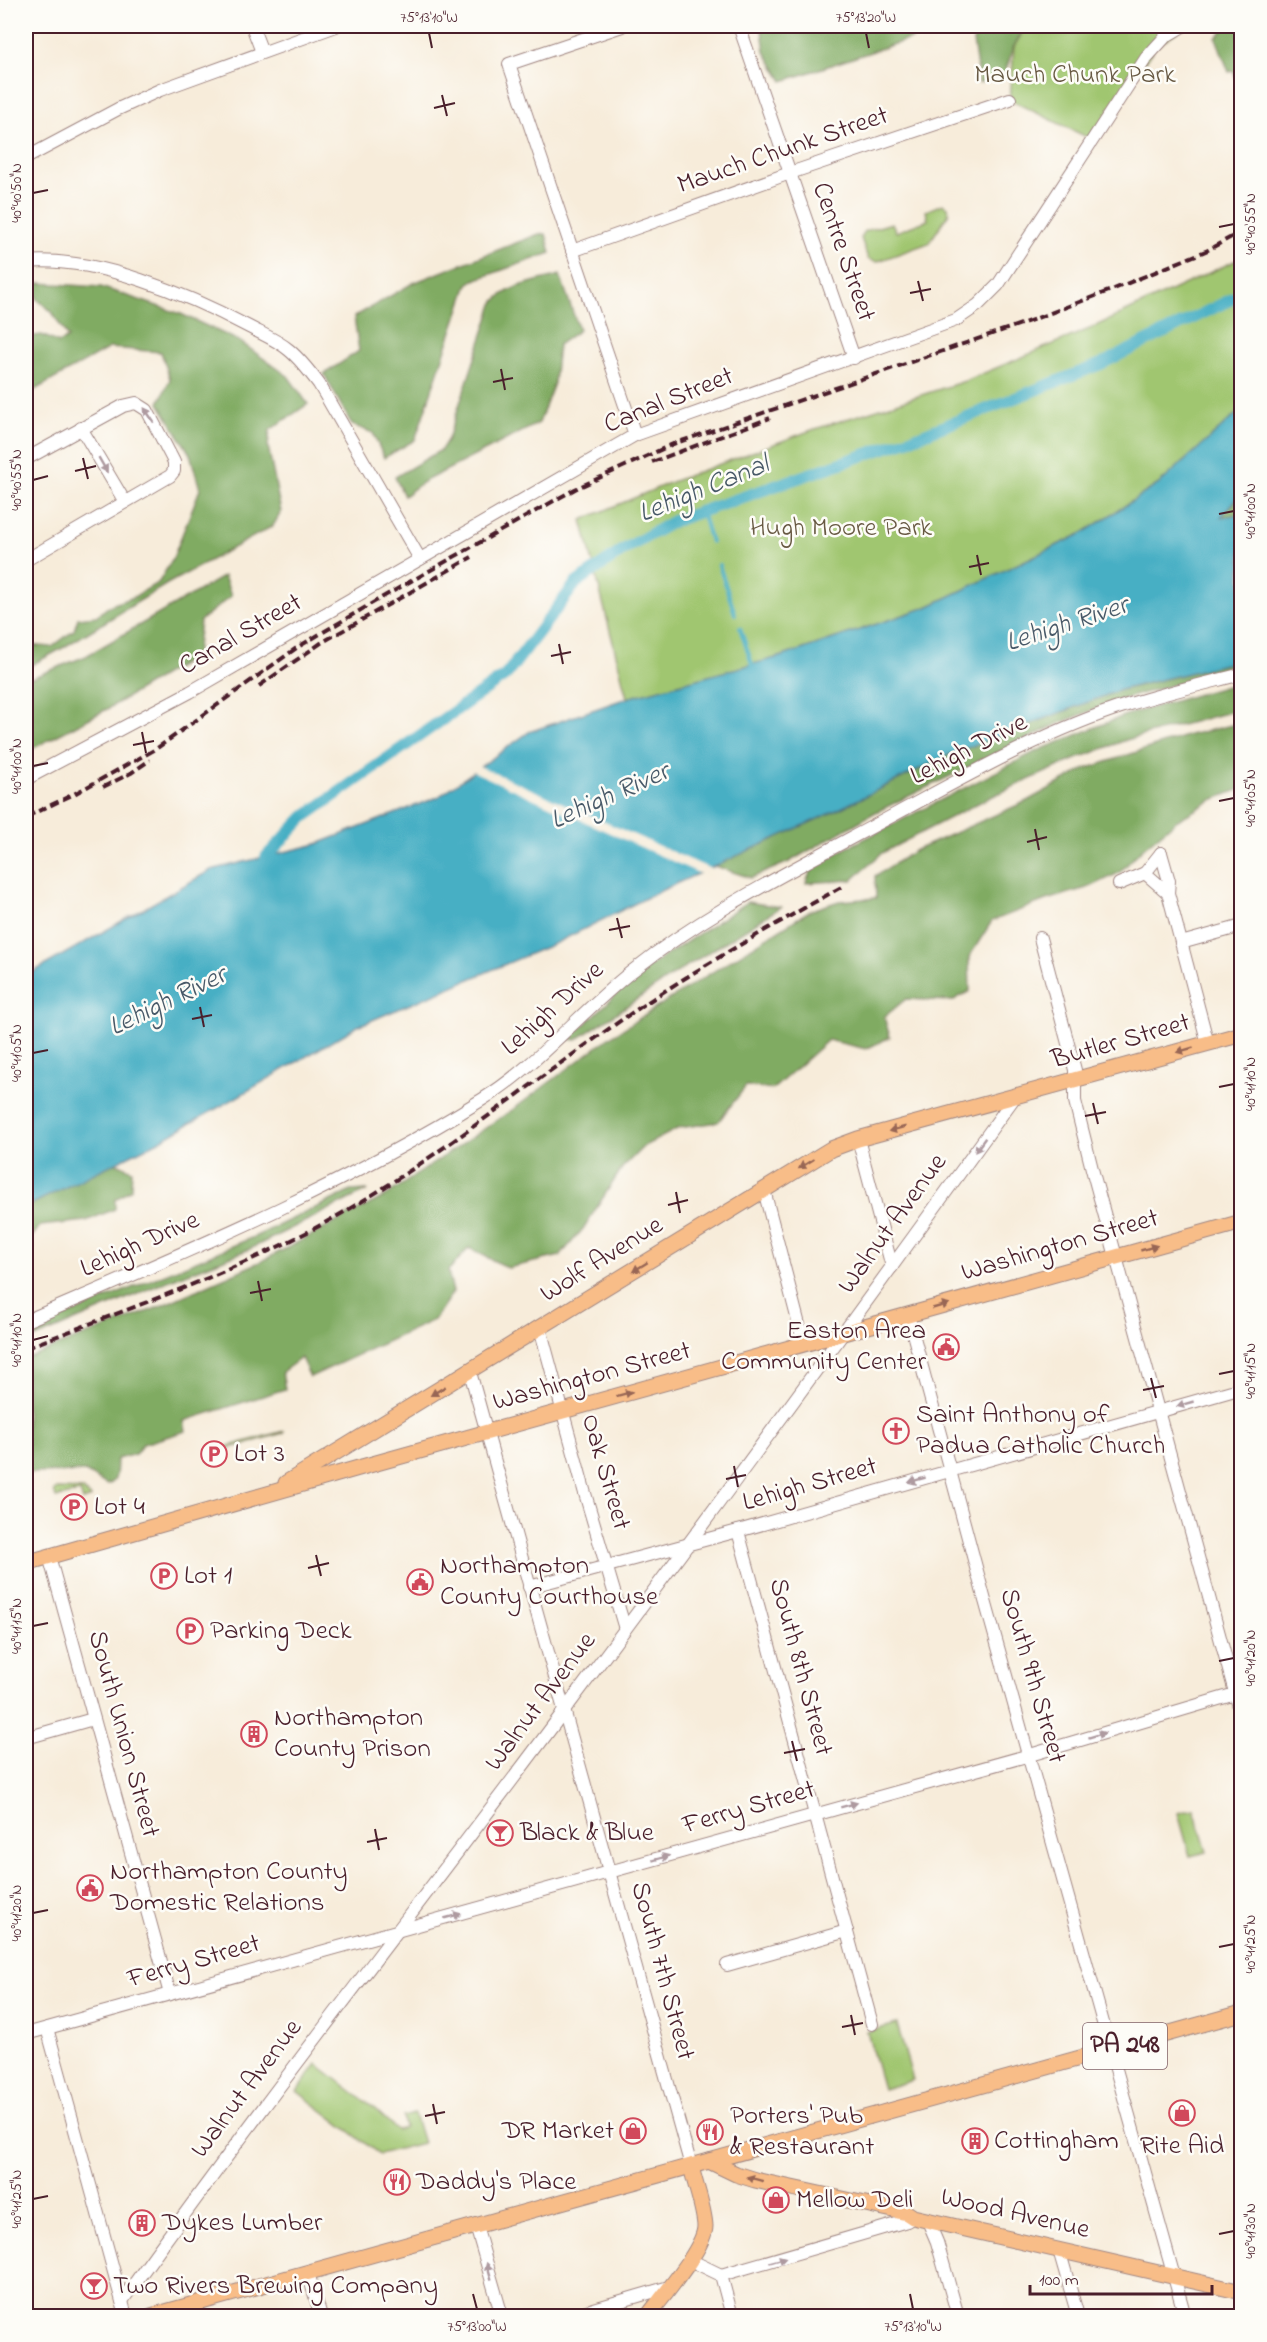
<svg xmlns="http://www.w3.org/2000/svg" width="1267" height="2342" viewBox="0 0 1267 2342" font-family="'Indie Flower',sans-serif">
  <style>
    .green { fill: #a0c670; stroke: #75724e; stroke-width: 1.5 }
    .forest { fill: #80ab62; stroke: #656546; stroke-width: 1.5 }
    .water { fill: #46afc4; stroke: #486778; stroke-width: 1.5 }
    .pier { fill: #f7ecda }
    .lines { fill: none; stroke-linecap: round; stroke-linejoin: round }
    .stream { stroke: #46afc4; stroke-width: 4 }
    .canal { stroke: #46afc4; stroke-width: 12 }
    .minor-casing { stroke: #a08682; stroke-width: 14 }
    .major-casing { stroke: #a08682; stroke-width: 17 }
    .minor { stroke: #fff; stroke-width: 12 }
    .major { stroke: #f8bd88; stroke-width: 15 }
    .rail { stroke: #4a1f2b; stroke-width: 4; stroke-dasharray: 9 4.5; stroke-linecap: butt }
    .oneway { fill: #ae9aa0 }
    .oneway2 { fill: #986655 }
    .ticks { fill: none; stroke: #4a1f2b; stroke-width: 2 }
    .labels { text-anchor: middle; dominant-baseline: central; stroke-width: 5; stroke-linejoin: round; paint-order: stroke }
    .shield { fill: #fdfcf7; stroke: #806168; stroke-width: 1.5 }
    .shield-label { font-size: 26px; font-weight: bold; fill: #4a1f2b }
    .park-label { font-size: 27px; fill: #685943; stroke: #fdfcf7 }
    .street-label { font-size: 27px; fill: #4a1f2b; stroke: #fdfcf7 }
    .poi-label { font-size: 27px; fill: #4a1f2b; stroke: #fdfcf7; text-anchor: start }
    .water-label { font-size: 28px; font-style: italic; fill: #485968; stroke: #fdfcf7 }
    .neatline { fill: none; stroke: #4a1f2b; stroke-width: 2 }
    .ticks-label { font-size: 15px; text-anchor: middle; fill: #4a1f2b }
  </style>
  <rect width="100%" height="100%" fill="#fdfcf7"/>
  <filter id="ink" filterUnits="userSpaceOnUse"><feTurbulence type="fractalNoise" baseFrequency=".0167" numOctaves="2"/><feDisplacementMap in="SourceGraphic" scale="12" xChannelSelector="R" yChannelSelector="G"/><feConvolveMatrix kernelMatrix="1 2 1 2 8 2 1 2 1" color-interpolation-filters="sRGB"/></filter>
  <filter id="wash" filterUnits="userSpaceOnUse"><feTurbulence type="fractalNoise" baseFrequency=".008" numOctaves="4" result="noise"/><feDisplacementMap in="SourceGraphic" scale="24" xChannelSelector="R" yChannelSelector="G"/><feGaussianBlur stdDeviation="1.35" result="paint"/><feColorMatrix in="noise" values="0 0 0 0 0 0 0 0 0 0 0 0 0 0 0 0 0 1.4 0 .05"/><feComposite in="paint" operator="in"/></filter>
  <g filter="url(#wash)">
    <rect width="100%" height="100%" fill="#f7ecda"/>
    <g class="green">
      <path d="M1018 26H1185L1154 48 1093 140 1010 100 1014 46 1021 35Z"/>
      <path d="M942 204 948 207 949 213 929 243 876 262 868 259 861 238 865 231 892 223 896 232 928 220 926 211Z"/>
      <path d="M1241 258V410L1159 484 1081 534 927 607 783 656 627 698 582 520 674 481 809 431 965 381 1087 330Z"/>
      <path d="M284 1431 283 1433 217 1452V1449Z"/>
      <path d="M57 1489 83 1490 91 1498 83 1501 80 1492 56 1498 54 1491Z"/>
      <path d="M1194 1809 1207 1852 1190 1856 1178 1813Z"/>
      <path d="M897 2024 913 2080 883 2089 867 2032Z"/>
      <path d="M317 2064 375 2109 397 2130 405 2128 403 2117 414 2114 423 2143 379 2154 297 2091Z"/>
    </g>
    <g class="forest">
      <path d="M775 26H949L783 81 765 52 762 30Z"/>
      <path d="M989 26H1026L1014 46 1005 73 979 83 973 41Z"/>
      <path d="M1230 26H1241V91L1233 71 1229 72 1216 38 1226 27Z"/>
      <path d="M539 234H546L551 253 474 280 468 284 415 440 384 458 373 433 352 425 324 374 359 351 354 317 413 283Z"/>
      <path d="M560 275 579 330 558 345 554 383 539 423 423 482 404 496 395 477 441 450 448 439 493 304C506 285 539 281 560 275Z"/>
      <path d="M39 283 101 287 181 314 239 341 288 376 308 404 270 430 268 446 281 512 273 526 167 584 61 649 26 668V645L52 647 74 630 78 618 96 616 111 605 134 597 159 582 173 558 200 489 190 454 159 403 170 379 161 352 109 348 26 395V337L42 335 59 343 68 338 52 312 37 299 35 287Z"/>
      <path d="M1241 494V514L1220 518Z"/>
      <path d="M224 576 231 596 200 621 196 656 109 708 26 752V680L86 656Z"/>
      <path d="M1241 660V665L1113 702 1060 723 874 813 789 862 751 878 714 866 835 811 946 756 1120 690Z"/>
      <path d="M1241 682V709L1126 740 1071 761 984 800 882 853 852 880 806 883 813 865 1037 751 1126 715Z"/>
      <path d="M1241 723V789L1212 800 1176 821 1141 850 1119 873 1090 887 1046 900 992 921 969 957 970 991 952 1001 906 999 884 1017 890 1037 866 1049 828 1040 773 1089 746 1086 718 1122 679 1128 644 1146 622 1168 583 1229 560 1256 508 1268 469 1248 448 1271 453 1292 434 1320 310 1377 301 1358 282 1372 285 1389 184 1421 186 1431 143 1444 135 1454 117 1459C116 1469 119 1482 107 1485L85 1472 26 1473V1358L154 1309 264 1260 382 1198 515 1108 610 1037 809 911 839 901 876 898 875 876 916 850 1027 801 1085 769 1189 735Z"/>
      <path d="M747 902 781 907 690 964 576 1040 569 1039 639 973Z"/>
      <path d="M115 1162 132 1170 131 1189 115 1200V1209L86 1221 40 1226 31 1238 33 1250 26 1253V1207Z"/>
      <path d="M368 1190 250 1249 170 1280 26 1342V1332L256 1236 351 1191Z"/>
    </g>
    <path class="water" d="M1241 410V494L1221 517 1241 514V660L1120 690 946 756 835 811 656 893 556 943 358 1026 237 1097 159 1141 26 1207V976L211 870 317 844 438 797 529 732 627 698 783 656 927 607 1081 534 1159 484Z"/>
    <path class="pier" d="M477 765 713 870 703 875 470 770Z"/>
    <g class="lines">
      <g class="stream">
        <path d="M702 512 711 542"/>
        <path d="M719 565 735 614"/>
        <path d="M740 628 752 664"/>
      </g>
      <path class="canal" d="M266 857 304 817 506 675 576 583 625 549 674 521 919 436 1101 364 1242 294"/>
    </g>
  </g>
  <g filter="url(#ink)">
    <g class="lines">
      <g class="minor-casing">
        <g id="minor">
          <path d="M252 26 262 52"/>
          <path d="M622 26 509 64 635 435"/>
          <path d="M739 26 854 358"/>
          <path d="M26 158 118 109 160 90 336 26"/>
          <path d="M572 251 790 173 1010 99"/>
          <path d="M26 262C96 256 187 294 249 327 262 334 277 340 289 350 301 360 310 372 319 384L420 559"/>
          <path d="M81 428 125 502"/>
          <path d="M26 459 123 406 136 403 147 410 174 462V471L170 476 26 560"/>
          <path d="M26 779 190 692 635 435 956 320 978 305 998 285 1146 58 1166 36 1183 26"/>
          <path d="M1145 873 1168 893 1169 881 1161 853"/>
          <path d="M1119 884 1145 873 1161 853"/>
          <path d="M1168 893 1208 1044"/>
          <path d="M1040 938 1075 1070V1101L1092 1169 1242 1718"/>
          <path d="M1181 943 1242 926"/>
          <path d="M858 1139 892 1267"/>
          <path d="M764 1190 804 1344"/>
          <path d="M908 1315 984 1597 1185 2316"/>
          <path d="M26 1321C181 1254 339 1189 483 1099 538 1065 580 1012 631 972 699 918 775 879 851 838 939 792 1032 735 1127 705 1164 693 1203 684 1242 674"/>
          <path d="M540 1328 584 1490 625 1629"/>
          <path d="M470 1372 691 2166"/>
          <path d="M738 1531 872 2024"/>
          <path d="M49 1556 170 1994"/>
          <path d="M529 1587 738 1531 1242 1388"/>
          <path d="M26 1738 93 1719"/>
          <path d="M727 1965 847 1931"/>
          <path d="M47 2028 126 2316"/>
          <path d="M26 2034 1030 1755 1242 1692"/>
          <path d="M928 2221 937 2242 958 2316"/>
          <path d="M476 2226 502 2316"/>
          <path d="M1059 2250 1078 2316"/>
          <path d="M690 2260 721 2275 732 2316"/>
          <path d="M308 2273 321 2316"/>
          <path d="M721 2275 907 2221 913 2217"/>
          <path d="M122 2301C264 2101 417 1908 564 1711 716 1508 866 1303 1014 1098"/>
          <path d="M570 2316 669 2287"/>
        </g>
      </g>
      <g class="major-casing">
        <g id="major">
          <path d="M286 1483 831 1149 858 1139 1242 1034"/>
          <path d="M26 1563 362 1467 1242 1222"/>
          <path d="M709 2161 736 2174 755 2180 907 2213 913 2217 1242 2292"/>
          <path d="M151 2316 1242 2013"/>
          <path d="M648 2316C662 2297 705 2248 705 2226 704 2207 695 2185 691 2166"/>
        </g>
      </g>
      <use href="#minor" class="minor"/>
      <use href="#major" class="major"/>
      <g class="rail">
        <path d="M652 462 770 418"/>
        <path d="M259 686 321 643 472 557"/>
        <path d="M103 787 131 773 150 760"/>
        <path d="M26 817 74 794 156 749 298 647 381 598 575 489 673 444 1024 323 1114 289 1208 250 1242 231"/>
        <path d="M26 1348C137 1305 253 1267 356 1205 457 1144 549 1068 648 1002 711 960 778 923 843 886"/>
      </g>
    </g>
    <defs><path id="oneway-solid" d="M-6-.8H1V-3.2L6.5 0L1 3.2V.8H-6Z" transform="scale(1.5)"/></defs>
    <g class="oneway">
      <use href="#oneway-solid" transform="translate(149 415) rotate(-124)"/>
      <use href="#oneway-solid" transform="translate(103 465) rotate(60)"/>
      <use href="#oneway-solid" transform="translate(980 1145) rotate(126)"/>
      <use href="#oneway-solid" transform="translate(1185 1404) rotate(164)"/>
      <use href="#oneway-solid" transform="translate(917 1480) rotate(164)"/>
      <use href="#oneway-solid" transform="translate(1097 1735) rotate(-17)"/>
      <use href="#oneway-solid" transform="translate(849 1805) rotate(-15)"/>
      <use href="#oneway-solid" transform="translate(661 1858) rotate(-16)"/>
      <use href="#oneway-solid" transform="translate(453 1916) rotate(-15)"/>
      <use href="#oneway-solid" transform="translate(778 2260) rotate(-16)"/>
      <use href="#oneway-solid" transform="translate(489 2271) rotate(-106)"/>
    </g>
    <g class="oneway2">
      <use href="#oneway-solid" transform="translate(1185 1050) rotate(164)"/>
      <use href="#oneway-solid" transform="translate(897 1129) rotate(165)"/>
      <use href="#oneway-solid" transform="translate(806 1164) rotate(148)"/>
      <use href="#oneway-solid" transform="translate(1149 1248) rotate(-16)"/>
      <use href="#oneway-solid" transform="translate(640 1267) rotate(148)"/>
      <use href="#oneway-solid" transform="translate(941 1306) rotate(-16)"/>
      <use href="#oneway-solid" transform="translate(438 1391) rotate(149)"/>
      <use href="#oneway-solid" transform="translate(624 1394) rotate(-15)"/>
      <use href="#oneway-solid" transform="translate(755 2179) rotate(-165)"/>
    </g>
  </g>
  <path class="ticks" d="M429 33 432 48M866 33 869 48M442 95 447 116M434 108 455 103M33 193 48 190M1219 227 1234 224M918 281 923 301M910 293 931 289M501 369 505 390M493 382 513 378M83 458 88 479M75 471 96 466M33 480 48 476M1219 514 1234 511M977 555 981 575M969 567 989 563M559 644 563 664M551 656 571 652M142 732 146 753M133 745 154 741M33 766 48 763M1219 801 1234 798M1035 829 1039 850M1027 842 1047 837M617 918 622 938M609 930 630 926M200 1007 204 1027M192 1019 212 1015M33 1053 48 1050M1219 1087 1234 1084M1093 1103 1098 1124M1085 1116 1106 1112M676 1192 680 1213M668 1205 688 1200M258 1281 262 1301M250 1293 271 1289M33 1340 48 1336M1219 1374 1234 1371M1151 1378 1156 1398M1143 1390 1164 1386M734 1466 738 1487M726 1479 746 1475M316 1555 321 1576M308 1568 329 1563M33 1626 48 1623M1219 1661 1234 1658M792 1741 797 1761M784 1753 805 1749M375 1829 379 1850M367 1842 387 1838M33 1913 48 1910M1219 1947 1234 1944M851 2015 855 2035M842 2027 863 2023M433 2104 437 2124M425 2116 445 2112M33 2199 48 2196M1219 2234 1234 2231M473 2294 477 2309M910 2294 913 2309"/>
  <defs>
    <g id="civic-ring" transform="scale(1.35)"><circle r="9.5" fill="#fdfcf7" stroke="#d1495b" stroke-width="1.5"/><path d="M-.6-6.5H3V-4.5H.6V-3L4-1V1h2V6H-6V1h2V-1L-.6-3ZM-1.2 2.5V6h2.4V2.5Z" fill="#d1495b"/></g>
    <g id="church-ring" transform="scale(1.35)"><circle r="9.5" fill="#fdfcf7" stroke="#d1495b" stroke-width="1.5"/><path d="M-1.2-6h2.4v3.5h3.3v2.4h-3.3V6h-2.4V-.1h-3.3v-2.4h3.3Z" fill="#d1495b"/></g>
    <g id="parking-ring" transform="scale(1.35)"><circle r="9.5" fill="#fdfcf7" stroke="#d1495b" stroke-width="1.5"/><path d="M-3.5-5.5H1a3.5 3.5 0 0 1 0 7H-1V5.5H-3.5ZM-1-3.4V-.6H.8a1.4 1.4 0 0 0 0-2.8Z" fill="#d1495b"/></g>
    <g id="building-ring" transform="scale(1.35)"><circle r="9.5" fill="#fdfcf7" stroke="#d1495b" stroke-width="1.5"/><path d="M-4-6H4V6H1V3H-1V6H-4ZM-2.5-4.3h1.7v1.8h-1.7ZM.8-4.3h1.7v1.8H.8ZM-2.5-1h1.7V.8h-1.7ZM.8-1h1.7V.8H.8Z" fill="#d1495b"/></g>
    <g id="bar-ring" transform="scale(1.35)"><circle r="9.5" fill="#fdfcf7" stroke="#d1495b" stroke-width="1.5"/><path d="M-6-5H6L.8 .8V4.5H3.5V6h-7V4.5H-.8V.8Z" fill="#d1495b"/></g>
    <g id="shop-ring" transform="scale(1.35)"><circle r="9.5" fill="#fdfcf7" stroke="#d1495b" stroke-width="1.5"/><path d="M-5-2.5h2.3a2.7 3.5 0 0 1 5.4 0H5L5.5 6h-11ZM-1.5-2.5h3a1.5 2.3 0 0 0-3 0Z" fill="#d1495b"/></g>
    <g id="restaurant-ring" transform="scale(1.35)"><circle r="9.5" fill="#fdfcf7" stroke="#d1495b" stroke-width="1.5"/><path d="M-5-6h1v4h1v-4h1v4h1v-4h1v5L-1.5 .5V6h-2V.5L-5-1ZM5-6V6H3V1.5H1.5Q1.5-4 5-6Z" fill="#d1495b"/></g>
  </defs>
  <g fill-rule="evenodd">
    <use href="#civic-ring" x="946" y="1347"/>
    <use href="#church-ring" x="896" y="1431"/>
    <use href="#parking-ring" x="214" y="1454"/>
    <use href="#parking-ring" x="74" y="1507"/>
    <use href="#parking-ring" x="164" y="1576"/>
    <use href="#civic-ring" x="420" y="1582"/>
    <use href="#parking-ring" x="190" y="1631"/>
    <use href="#building-ring" x="254" y="1734"/>
    <use href="#bar-ring" x="500" y="1833"/>
    <use href="#civic-ring" x="90" y="1888"/>
    <use href="#shop-ring" x="1182" y="2113"/>
    <use href="#shop-ring" x="633" y="2131"/>
    <use href="#restaurant-ring" x="710" y="2132"/>
    <use href="#building-ring" x="975" y="2141"/>
    <use href="#restaurant-ring" x="397" y="2182"/>
    <use href="#shop-ring" x="776" y="2200"/>
    <use href="#building-ring" x="142" y="2223"/>
    <use href="#bar-ring" x="94" y="2286"/>
  </g>
  <g class="labels">
    <rect class="shield" x="1083" y="2023" width="84" height="46" rx="4.5"/>
    <g class="shield-label">
      <text x="1125" y="2046">PA 248</text>
    </g>
    <g class="park-label">
      <text x="1075" y="75">Mauch Chunk Park</text>
      <text x="841" y="528">Hugh Moore Park</text>
    </g>
    <g class="street-label">
      <text transform="translate(783 151) rotate(-19)">Mauch Chunk Street</text>
      <text transform="translate(843 252) rotate(71)">Centre Street</text>
      <text transform="translate(669 401) rotate(-22)">Canal Street</text>
      <text transform="translate(241 635) rotate(-30)">Canal Street</text>
      <text transform="translate(969 750) rotate(-27)">Lehigh Drive</text>
      <text transform="translate(553 1009) rotate(-42)">Lehigh Drive</text>
      <text transform="translate(1121 1042) rotate(-16)">Butler Street</text>
      <text transform="translate(893 1224) rotate(-54)">Walnut Avenue</text>
      <text transform="translate(140 1245) rotate(-24)">Lehigh Drive</text>
      <text transform="translate(1060 1246) rotate(-16)">Washington Street</text>
      <text transform="translate(602 1260) rotate(-32)">Wolf Avenue</text>
      <text transform="translate(592 1377) rotate(-15)">Washington Street</text>
      <text transform="translate(605 1472) rotate(74)">Oak Street</text>
      <text transform="translate(810 1485) rotate(-16)">Lehigh Street</text>
      <text transform="translate(800 1667) rotate(75)">South 8th Street</text>
      <text transform="translate(1032 1676) rotate(74)">South 9th Street</text>
      <text transform="translate(541 1702) rotate(-53)">Walnut Avenue</text>
      <text transform="translate(123 1734) rotate(75)">South Union Street</text>
      <text transform="translate(749 1808) rotate(-16)">Ferry Street</text>
      <text transform="translate(194 1962) rotate(-16)">Ferry Street</text>
      <text transform="translate(662 1971) rotate(75)">South 7th Street</text>
      <text transform="translate(247 2089) rotate(-53)">Walnut Avenue</text>
      <text transform="translate(1015 2214) rotate(13)">Wood Avenue</text>
    </g>
    <g class="poi-label">
      <text x="926" y="1331" text-anchor="end">Easton Area<tspan x="926" dy="31">Community Center</tspan></text>
      <text x="916" y="1415">Saint Anthony of<tspan x="916" dy="31">Padua Catholic Church</tspan></text>
      <text x="234" y="1454">Lot 3</text>
      <text x="94" y="1507">Lot 4</text>
      <text x="440" y="1566">Northampton<tspan x="440" dy="31">County Courthouse</tspan></text>
      <text x="184" y="1576">Lot 1</text>
      <text x="210" y="1631">Parking Deck</text>
      <text x="274" y="1718">Northampton<tspan x="274" dy="31">County Prison</tspan></text>
      <text x="520" y="1833">Black &amp; Blue</text>
      <text x="110" y="1872">Northampton County<tspan x="110" dy="31">Domestic Relations</tspan></text>
      <text x="730" y="2116">Porters' Pub<tspan x="730" dy="31">&amp; Restaurant</tspan></text>
      <text x="614" y="2131" text-anchor="end">DR Market</text>
      <text x="994" y="2141">Cottingham</text>
      <text x="1182" y="2146" text-anchor="middle">Rite Aid</text>
      <text x="416" y="2182">Daddy's Place</text>
      <text x="796" y="2200">Mellow Deli</text>
      <text x="162" y="2223">Dykes Lumber</text>
      <text x="113" y="2286">Two Rivers Brewing Company</text>
    </g>
    <g class="water-label">
      <text transform="translate(704 490) rotate(-22)">Lehigh Canal</text>
      <text transform="translate(1067 625) rotate(-18)">Lehigh River</text>
      <text transform="translate(610 797) rotate(-24)">Lehigh River</text>
      <text transform="translate(168 1002) rotate(-26)">Lehigh River</text>
    </g>
  </g>
  <rect width="1267" height="2342" fill="none" stroke="#fdfcf7" stroke-width="66"/>
  <path d="M1030 2285v9h182v-9" fill="none" stroke="#4a1f2b" stroke-width="3"/>
  <text x="1039" y="2285" font-size="18" fill="#4a1f2b" stroke="#fdfcf7" stroke-width="4.5" paint-order="stroke">100 m</text>
  <rect x="33" y="33" width="1201" height="2276" class="neatline"/>
  <g class="ticks-label">
    <text x="429" y="22">75°13'10"W</text>
    <text x="866" y="22">75°13'20"W</text>
    <text transform="translate(16 193) rotate(-90)" y="5">40°40'50"N</text>
    <text transform="translate(1250 224) rotate(-90)" y="5">40°40'55"N</text>
    <text transform="translate(16 480) rotate(-90)" y="5">40°40'55"N</text>
    <text transform="translate(1250 511) rotate(-90)" y="5">40°41'00"N</text>
    <text transform="translate(16 766) rotate(-90)" y="5">40°41'00"N</text>
    <text transform="translate(1250 798) rotate(-90)" y="5">40°41'05"N</text>
    <text transform="translate(16 1053) rotate(-90)" y="5">40°41'05"N</text>
    <text transform="translate(1250 1084) rotate(-90)" y="5">40°41'10"N</text>
    <text transform="translate(16 1340) rotate(-90)" y="5">40°41'10"N</text>
    <text transform="translate(1250 1371) rotate(-90)" y="5">40°41'15"N</text>
    <text transform="translate(16 1626) rotate(-90)" y="5">40°41'15"N</text>
    <text transform="translate(1250 1658) rotate(-90)" y="5">40°41'20"N</text>
    <text transform="translate(16 1913) rotate(-90)" y="5">40°41'20"N</text>
    <text transform="translate(1250 1944) rotate(-90)" y="5">40°41'25"N</text>
    <text transform="translate(16 2199) rotate(-90)" y="5">40°41'25"N</text>
    <text transform="translate(1250 2231) rotate(-90)" y="5">40°41'30"N</text>
    <text x="477" y="2331">75°13'00"W</text>
    <text x="913" y="2331">75°13'10"W</text>
  </g>
</svg>
